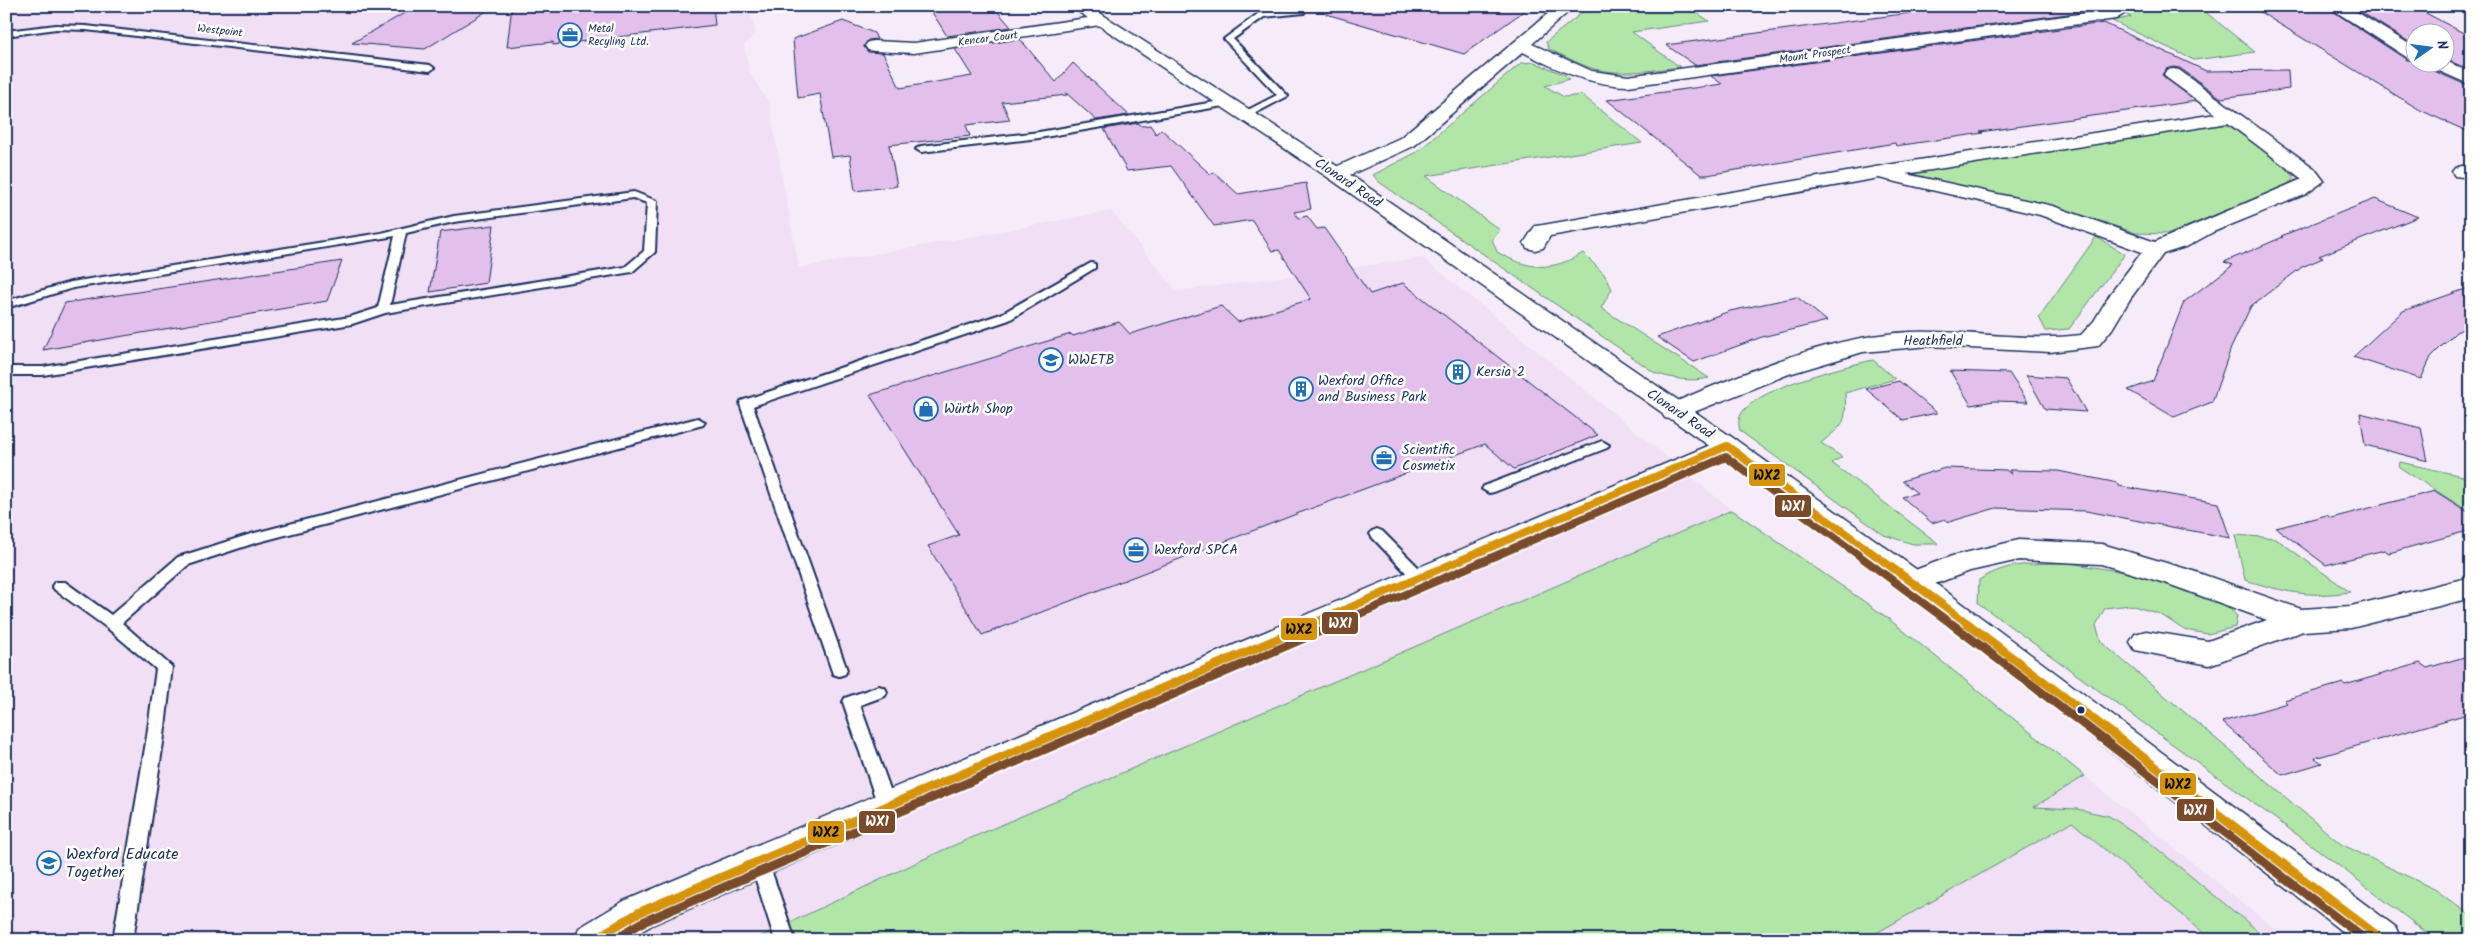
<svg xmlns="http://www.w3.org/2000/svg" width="2477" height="946" viewBox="0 0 2477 946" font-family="Kalam,sans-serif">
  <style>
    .built { fill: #f0dff5 }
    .green { fill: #b2e6a8; stroke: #668a83 }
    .building { fill: #e2c0eb; stroke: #1b2f5e }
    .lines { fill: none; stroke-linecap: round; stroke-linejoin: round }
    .service-casing { stroke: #1b2f5e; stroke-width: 4 }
    .minor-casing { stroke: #1b2f5e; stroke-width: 3 }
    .tertiary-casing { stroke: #1b2f5e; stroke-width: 3 }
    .service { fill: #fff; fill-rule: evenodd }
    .minor { fill: #fff; fill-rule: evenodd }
    .tertiary { fill: #fff; fill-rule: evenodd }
    .bus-1-far1-casing { stroke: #fff; stroke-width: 11 }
    .bus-1-casing { stroke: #fff; stroke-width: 13 }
    .bus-2-far1-casing { stroke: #fff; stroke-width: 11 }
    .bus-2-casing { stroke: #fff; stroke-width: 13 }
    .bus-1-far1 { stroke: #d6940e; stroke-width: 8 }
    .bus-1 { stroke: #d6940e; stroke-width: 9 }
    .bus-2-far1 { stroke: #7a4b2a; stroke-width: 8 }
    .bus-2 { stroke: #7a4b2a; stroke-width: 9 }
    .bus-dot { fill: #1b2f5e; stroke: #fff; stroke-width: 2 }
    .labels { text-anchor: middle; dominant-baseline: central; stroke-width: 5; stroke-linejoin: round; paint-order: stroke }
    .far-poi-label { font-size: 11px; fill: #1b2f5e; stroke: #fff; text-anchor: start }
    .far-street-label { font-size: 11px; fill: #1b2f5e; stroke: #fff }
    .street-label { font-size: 14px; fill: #1b2f5e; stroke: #fff }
    .poi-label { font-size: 14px; fill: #1b2f5e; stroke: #fff; text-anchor: start }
    .near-poi-label { font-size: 16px; fill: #1b2f5e; stroke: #fff; text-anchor: start }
    .line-badge { stroke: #fff; stroke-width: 2 }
    .badge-label { font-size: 14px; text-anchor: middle; font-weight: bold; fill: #fff }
    .pale-badge-label { font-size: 14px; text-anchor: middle; font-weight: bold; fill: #111 }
  </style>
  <rect width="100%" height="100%" fill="#f6ecf9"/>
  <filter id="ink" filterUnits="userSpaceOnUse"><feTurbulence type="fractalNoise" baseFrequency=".02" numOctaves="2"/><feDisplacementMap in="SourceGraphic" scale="10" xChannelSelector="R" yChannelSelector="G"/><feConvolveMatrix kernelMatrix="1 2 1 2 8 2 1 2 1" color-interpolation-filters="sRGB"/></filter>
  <g filter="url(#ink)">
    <path class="built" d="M6 6H748L756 33 744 45 750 73 769 103 799 268 1111 211 1177 291 1423 258 1732 510 1885 616 2289 940H6Z"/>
    <g class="green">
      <path d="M1590 6H1687L1709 21 1632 32 1680 67C1650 70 1618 77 1588 67 1575 62 1562 55 1549 49L1546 42Z"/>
      <path d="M2108 6H2198L2255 52 2194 60 2112 21 2131 17Z"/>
      <path d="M1534 62 1565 75 1569 79 1545 86 1564 97 1582 95 1642 143 1426 176 1500 230 1492 239 1497 252C1529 270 1551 272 1583 253L1604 274 1612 289 1601 308 1709 378C1689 382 1674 379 1655 373L1379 182 1373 175 1417 152 1521 63Z"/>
      <path d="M2220 124 2230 126 2284 164 2295 178 2287 185 2169 234 2136 233 2060 208 2012 196 1921 178 1914 173Z"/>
      <path d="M2096 237 2125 254 2069 329 2046 331 2039 317Z"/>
      <path d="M1873 360 1895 379 1845 393C1847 424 1844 424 1821 443L1842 457 1832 463 1939 544H1913L1884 535 1740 431C1738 423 1738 417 1744 410 1765 386 1842 367 1873 360Z"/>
      <path d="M2400 462 2471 478V513L2399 467Z"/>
      <path d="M1732 510 1885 616 2085 776 2034 807 2077 809 2109 816 2149 842 2269 940H2212L2072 822 1864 940H966L962 932 946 940H753L943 850Z"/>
      <path d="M2235 535 2275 538 2350 592C2307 598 2285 592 2245 580Z"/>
      <path d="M2069 563 2124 572 2172 585 2225 604 2237 616 2235 627 2208 634 2184 630 2160 614 2130 605 2105 608 2096 625 2101 642 2341 844 2436 890 2471 916V940H2436L2321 852 1978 603 1979 580C2009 561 2035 564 2069 563Z"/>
    </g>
    <g class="building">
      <path d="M417 6H495L425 49 352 43Z"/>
      <path d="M512 6H713L715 25 553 45V42L507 47Z"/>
      <path d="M928 6H993L1011 27 947 36Z"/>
      <path d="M1327 6H1531L1464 54 1326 14Z"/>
      <path d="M1964 6H2070L2082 12 1695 65 1666 45Z"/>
      <path d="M2250 6H2325L2407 60 2424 62 2427 68 2471 87V133L2420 110Z"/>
      <path d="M2351 6H2396L2407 12H2424L2471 37V71L2444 58V32H2414V45Z"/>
      <path d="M843 21 874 33 877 39 868 40 864 47 868 52 883 53 900 88 972 76 955 49 1020 39 1056 82 1073 63 1129 115 1096 120 1065 92 1067 95 1002 102 1010 120 966 125 970 136 889 145 897 186 855 191 850 155 831 157 820 94 798 98 793 39Z"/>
      <path d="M2104 23 2206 71 2288 70 2289 89 2221 98 2180 68 2173 67 2166 69 2162 75 2196 101 1980 132 1983 133 1896 146 1895 143 1707 175H1701L1607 100 1722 84 1711 76Z"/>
      <path d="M1138 123 1142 126 1150 125 1156 134 1161 129 1210 174 1215 173 1238 194 1306 183 1311 209 1294 212 1298 218 1307 216 1317 229 1324 228 1370 294 1403 283 1598 435 1514 469 1485 444 1299 513 982 635 928 546 959 535 870 395 1071 334 1073 336 1119 322 1130 334 1221 306 1238 322 1311 299 1279 250 1272 251 1252 220 1214 226 1171 166 1127 171 1104 129Z"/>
      <path d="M2375 199 2418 217 2319 256 2323 258 2302 267 2251 306 2231 348 2212 402 2174 417 2128 390 2153 381 2184 302 2233 265 2224 262 2283 237 2281 236Z"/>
      <path d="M494 225 486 283 430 292 440 232Z"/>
      <path d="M342 261 327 301 43 350 65 303Z"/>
      <path d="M2471 287V326L2456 332 2431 357 2421 379 2353 357 2403 311Z"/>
      <path d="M1797 297 1827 321 1762 337 1694 362 1657 337 1730 311Z"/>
      <path d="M1950 371 2009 373 2028 402 1994 401 1971 405Z"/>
      <path d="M2026 375 2066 378 2086 412 2045 409Z"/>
      <path d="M1899 381 1937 413 1903 420 1866 389Z"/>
      <path d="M2360 413 2421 428 2428 461 2365 445Z"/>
      <path d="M1945 468 2006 470 2012 475 2009 470 2058 471 2118 483 2119 486 2218 503 2230 538 2086 511 1996 508 1949 522 1945 519 1932 523 1902 497 1917 493 1902 481Z"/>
      <path d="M2435 491 2471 514V530L2389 553 2384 550 2326 565 2276 528 2327 515 2331 518Z"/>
      <path d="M2471 655V713L2315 758 2322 763 2282 775 2222 722 2287 703 2284 700 2343 683 2345 685 2420 663 2427 668Z"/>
    </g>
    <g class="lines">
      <g class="service-casing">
        <g id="service">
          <path d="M1301 9H1304V13L1264 17 1233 39 1288 96 1248 117H1242V113L1277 95 1224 39 1259 13Z"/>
          <path d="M56 25 86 26 430 65 434 68 430 71 86 30 56 29 6 36V31Z"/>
          <path d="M1226 100 1229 101V105L1039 138 921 152 916 149 921 146 1039 132Z"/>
          <path d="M634 192 657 201 655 252 632 272 385 313 352 324 43 375H6V367H43L350 317 378 308 395 236 73 288 6 308V301L71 282 381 233 454 216ZM633 198 647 203 644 251 625 267 390 305 406 233 454 222Z"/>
          <path d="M1091 263 1095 264V268L1009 320 753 406 847 670 845 674 839 676 833 674 740 404 741 401 1001 314Z"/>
          <path d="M698 418 705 422 703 425 255 543 188 565 122 623 172 667 164 736 133 940H113L147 736 156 669 106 627 55 590 52 586 55 582H65L111 615 178 557 251 534Z"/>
          <path d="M1602 441 1609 445 1607 448 1494 492 1489 493 1482 489 1484 486Z"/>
          <path d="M1377 529 1382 531 1425 574 1428 578 1425 582H1415L1372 537 1370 534 1372 531Z"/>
          <path d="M879 686 885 688 887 692 885 696 860 705 896 806 893 811 887 813 881 811 878 806 843 702 845 698Z"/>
          <path d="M759 853 766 855 768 861 795 940H775L750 861 752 855Z"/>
        </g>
      </g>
      <g class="minor-casing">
        <g id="minor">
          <path d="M1557 6H1575L1532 44 1592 71 1628 76 2116 9 2124 14 2116 19 1628 86C1589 85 1557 70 1523 52L1414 146 1343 178 1336 180 1329 178 1326 174 1329 170 1400 138Z"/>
          <path d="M2327 6H2347L2414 47V59L2408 58Z"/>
          <path d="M1101 16 1107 18 1109 21 1107 24 914 53 874 51 868 50 865 46 868 42 874 41 914 43Z"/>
          <path d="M2444 60 2471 73V85L2428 66 2426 62H2444Z"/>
          <path d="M2173 69 2179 70 2314 168 2324 181 2306 194 2213 232 2188 246 2163 254 2130 299 2112 329 2098 346 2050 352 1929 346 1863 352 1789 374 1674 420 1665 418 1661 412 1665 406C1743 374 1825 336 1911 332 1968 330 2024 342 2081 335L2094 321 2111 293 2142 252 2040 215 1879 178 1550 236 1543 248 1535 250 1527 248 1524 243 1535 226 1543 225 1887 165 2216 114 2167 78 2164 74 2167 70ZM2228 123 2302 179 2155 242 2053 206 1906 174Z"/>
          <path d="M2462 166H2471V178L2455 176 2452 172 2455 168Z"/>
          <path d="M1727 438 1736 440 1740 446 1736 452 652 925 627 940H574L579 928 624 901Z"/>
          <path d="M2019 540 2102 544 2190 570 2301 609 2351 606 2471 577V598L2351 628 2303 631 2209 665 2135 650 2130 642 2135 634 2146 631 2208 641 2267 620 2168 584 2101 564 2019 560 1970 571 1913 592 1902 589 1898 582 1902 575 1952 556Z"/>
        </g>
      </g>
      <g class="tertiary-casing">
        <path id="tertiary" d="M1070 6H1089L1343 170 1736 440 1924 575 2397 928 2402 940H2353L1902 589 1718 452 1329 178Z"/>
      </g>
      <use href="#service" class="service"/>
      <use href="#minor" class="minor"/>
      <use href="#tertiary" class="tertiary"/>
      <g class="bus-1-far1-casing">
        <path id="bus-1-far1" d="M1309 625 1727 446 1970 625"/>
      </g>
      <g class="bus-1-casing">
        <g id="bus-1">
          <path d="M1968 624 2383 940"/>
          <path d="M593 940 638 913 1312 624"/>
        </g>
      </g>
      <g class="bus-2-far1-casing">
        <path id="bus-2-far1" d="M1334 625 1726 457 1953 625"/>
      </g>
      <g class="bus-2-casing">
        <g id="bus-2">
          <path d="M1952 624 2366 940"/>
          <path d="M613 940 643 922 1337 624"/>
        </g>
      </g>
      <use href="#bus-1-far1" class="bus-1-far1"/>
      <use href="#bus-1" class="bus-1"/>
      <use href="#bus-2-far1" class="bus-2-far1"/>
      <use href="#bus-2" class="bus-2"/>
    </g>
  </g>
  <defs>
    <g id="office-ring" transform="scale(1.25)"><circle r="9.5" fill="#fff" stroke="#1f6fb2" stroke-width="1.5"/><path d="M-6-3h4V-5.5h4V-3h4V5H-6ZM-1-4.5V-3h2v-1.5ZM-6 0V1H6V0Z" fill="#1f6fb2"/></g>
    <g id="school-ring" transform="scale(1.25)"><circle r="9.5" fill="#fff" stroke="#1f6fb2" stroke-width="1.5"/><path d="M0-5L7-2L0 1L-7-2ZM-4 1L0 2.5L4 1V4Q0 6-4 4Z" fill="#1f6fb2"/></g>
    <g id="building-ring" transform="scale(1.25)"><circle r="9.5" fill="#fff" stroke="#1f6fb2" stroke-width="1.5"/><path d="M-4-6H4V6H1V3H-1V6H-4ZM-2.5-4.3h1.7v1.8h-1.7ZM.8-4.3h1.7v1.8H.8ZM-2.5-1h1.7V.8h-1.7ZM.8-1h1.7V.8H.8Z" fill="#1f6fb2"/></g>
    <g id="shop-ring" transform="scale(1.25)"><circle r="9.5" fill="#fff" stroke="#1f6fb2" stroke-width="1.5"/><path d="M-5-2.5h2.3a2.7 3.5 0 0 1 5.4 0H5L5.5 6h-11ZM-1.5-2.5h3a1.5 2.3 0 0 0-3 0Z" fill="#1f6fb2"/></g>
  </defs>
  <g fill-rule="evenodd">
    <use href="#office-ring" x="570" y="35"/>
    <use href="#school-ring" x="1051" y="360"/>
    <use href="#building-ring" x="1458" y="372"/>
    <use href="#building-ring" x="1301" y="389"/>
    <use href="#shop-ring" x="926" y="409"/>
    <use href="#office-ring" x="1384" y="458"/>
    <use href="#office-ring" x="1136" y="550"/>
    <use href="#school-ring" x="49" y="863"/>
  </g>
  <circle class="bus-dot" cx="2081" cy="710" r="4.5"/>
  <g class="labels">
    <g class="far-poi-label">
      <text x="588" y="29">Metal<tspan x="588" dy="13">Recyling Ltd.</tspan></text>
    </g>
    <g class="far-street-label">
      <text transform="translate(220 31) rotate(6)">Westpoint</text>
      <text transform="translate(988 39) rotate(-7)">Kencar Court</text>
      <text transform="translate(1815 55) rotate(-8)">Mount Prospect</text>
    </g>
    <g class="street-label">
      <text transform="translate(1348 183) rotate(34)">Clonard Road</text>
      <text x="1933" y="341">Heathfield</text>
      <text transform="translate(1680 414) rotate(34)">Clonard Road</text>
    </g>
    <g class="poi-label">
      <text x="1068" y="360">WWETB</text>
      <text x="1476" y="372">Kersia 2</text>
      <text x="1318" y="381">Wexford Office<tspan x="1318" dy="16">and Business Park</tspan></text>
      <text x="944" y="409">Würth Shop</text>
      <text x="1402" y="450">Scientific<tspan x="1402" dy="16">Cosmetix</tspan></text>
      <text x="1154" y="550">Wexford SPCA</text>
    </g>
    <g class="near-poi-label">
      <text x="66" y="854">Wexford Educate<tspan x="66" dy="18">Together</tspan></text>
    </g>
  </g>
  <g class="line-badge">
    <rect x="1748" y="463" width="38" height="24" rx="5" fill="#d6940e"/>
    <rect x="1774" y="494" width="38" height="24" rx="5" fill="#7a4b2a"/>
    <rect x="1321" y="611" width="38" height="24" rx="5" fill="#7a4b2a"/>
    <rect x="1280" y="617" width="38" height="24" rx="5" fill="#d6940e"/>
    <rect x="2159" y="772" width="38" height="24" rx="5" fill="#d6940e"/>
    <rect x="2176" y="798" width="39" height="24" rx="5" fill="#7a4b2a"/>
    <rect x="858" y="810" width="38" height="24" rx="5" fill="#7a4b2a"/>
    <rect x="807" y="820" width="38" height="24" rx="5" fill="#d6940e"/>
  </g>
  <g class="badge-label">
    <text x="1793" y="511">WX1</text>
    <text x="1340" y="628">WX1</text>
    <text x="2195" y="815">WX1</text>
    <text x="877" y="826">WX1</text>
  </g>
  <g class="pale-badge-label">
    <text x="1767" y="480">WX2</text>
    <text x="1299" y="634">WX2</text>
    <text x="2178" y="789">WX2</text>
    <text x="826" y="837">WX2</text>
  </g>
  <rect width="2477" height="946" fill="none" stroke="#fff" stroke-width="25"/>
  <rect x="12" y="12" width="2452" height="921" fill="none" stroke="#1b2f5e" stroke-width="2" filter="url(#ink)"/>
  <g transform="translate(2430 48) rotate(76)"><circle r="24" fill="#ffffff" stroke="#a4acbf"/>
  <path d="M0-4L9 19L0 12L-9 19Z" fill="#1f6fb2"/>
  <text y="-8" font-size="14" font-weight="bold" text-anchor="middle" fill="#1b2f5e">N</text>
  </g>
</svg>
